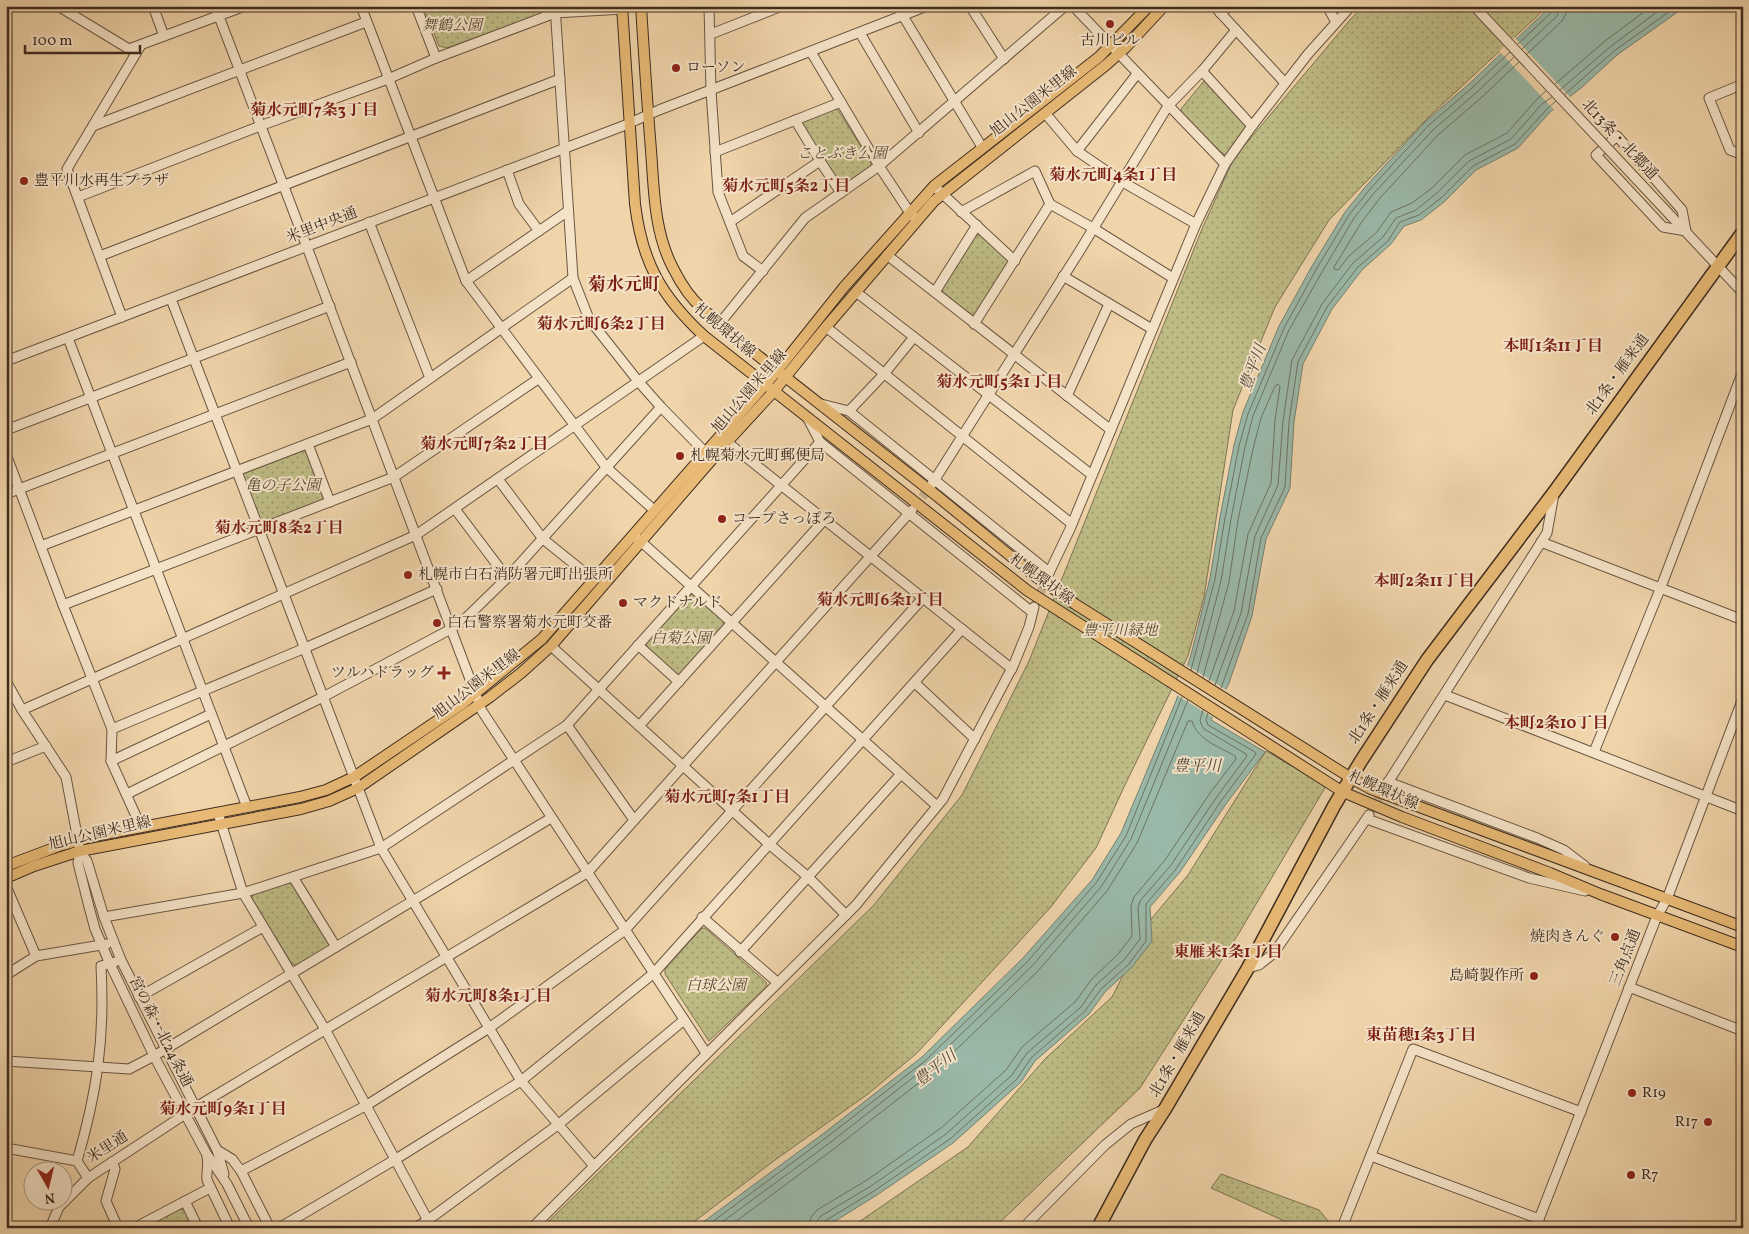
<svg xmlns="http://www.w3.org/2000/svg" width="1749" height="1234" viewBox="0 0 1749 1234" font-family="Vollkorn,'Noto Serif JP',serif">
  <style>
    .park { fill: url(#park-dots); stroke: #7e7452 }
    .water { fill: #9ab8a8; stroke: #758072 }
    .pier { fill: #f0d4aa }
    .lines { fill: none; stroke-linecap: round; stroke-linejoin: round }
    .shore { stroke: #6c7264; stroke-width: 1 }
    .minor-tunnel { stroke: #ccb28e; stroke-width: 9; stroke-dasharray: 9 4.5; stroke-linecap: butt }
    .minor-casing { stroke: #6a5642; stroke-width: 11 }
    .major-casing { stroke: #3e2c20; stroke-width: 12 }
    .highway-casing { stroke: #3e2c20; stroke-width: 15 }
    .minor { stroke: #f5e3c8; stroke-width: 9 }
    .major { stroke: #e8ba75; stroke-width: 10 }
    .highway { stroke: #e8ba75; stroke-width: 12 }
    .minor-bridge-casing { stroke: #6a5642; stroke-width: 11; stroke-linecap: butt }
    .minor-bridge { stroke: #f5e3c8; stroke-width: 9 }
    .poi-dot { fill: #8f2418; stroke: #f5e3c8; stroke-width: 2 }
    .labels { text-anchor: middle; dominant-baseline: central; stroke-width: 4; stroke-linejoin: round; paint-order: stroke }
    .park-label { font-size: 15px; font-style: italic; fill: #584934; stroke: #f5e3c8 }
    .poi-label { font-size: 15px; fill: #3e2c20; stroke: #f5e3c8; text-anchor: start }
    .street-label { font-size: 15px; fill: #3e2c20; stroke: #f5e3c8 }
    .neighbourhood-label { font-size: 16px; font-weight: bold; fill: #7a1f14; stroke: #f5e3c8 }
    .water-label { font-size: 16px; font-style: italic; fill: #50483b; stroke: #f5e3c8 }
    .quarter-label { font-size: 18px; font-weight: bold; fill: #7a1f14; stroke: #f5e3c8 }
  </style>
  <defs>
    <pattern id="park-dots" width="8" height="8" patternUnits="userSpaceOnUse" patternTransform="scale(1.25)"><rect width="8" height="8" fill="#bebb85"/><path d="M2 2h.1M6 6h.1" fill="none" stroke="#9c986c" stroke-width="1.8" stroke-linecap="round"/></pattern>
  </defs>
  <rect width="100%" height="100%" fill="#f0d4aa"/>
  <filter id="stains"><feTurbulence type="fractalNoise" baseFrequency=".004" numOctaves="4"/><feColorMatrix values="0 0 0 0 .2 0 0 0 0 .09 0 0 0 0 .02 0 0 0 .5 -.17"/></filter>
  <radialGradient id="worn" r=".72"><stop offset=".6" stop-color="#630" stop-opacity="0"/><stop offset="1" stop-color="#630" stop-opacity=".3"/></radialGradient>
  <g class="park">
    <path d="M423 6H550V10L447 48 439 46Z"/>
    <path d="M1363 6H1548L1430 116 1329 220 1275 307 1233 410 1204 597 1188 656 1124 787 1096 848 1050 908 917 1053 868 1094 775 1160 686 1228H552L547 1223 873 906 962 795 1029 661 1202 229 1234 158 1349 21Z"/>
    <path d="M1204 81 1249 127 1227 154 1224 155 1182 113 1181 109Z"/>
    <path d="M835 109 838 110 871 162V166L841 186 801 125 802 121Z"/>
    <path d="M976 235H980L1008 258 1009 262 976 315 972 316 943 292 942 288Z"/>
    <path d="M303 450 306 452 324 497 322 500 264 522 260 520 243 477 244 473Z"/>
    <path d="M695 594 724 621V624L680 674 677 675 647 647 646 643 690 595Z"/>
    <path d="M1266 751 1326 786 1239 933 1140 1088 994 1228H850L968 1147 1045 1059 1112 997 1152 918 1188 875Z"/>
    <path d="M288 883 292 884 329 943V946L296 965 292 964 252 899 253 894Z"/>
    <path d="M702 928H705L766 982 767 986 709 1041 665 974V969Z"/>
    <path d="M1221 1174 1319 1210 1334 1228H1300L1211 1188Z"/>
    <path d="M180 1209 185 1210 193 1228H144Z"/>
  </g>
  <path class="water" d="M1551 6H1686L1617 55 1581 88 1550 112 1518 148 1476 170 1444 202 1421 220 1404 226 1391 244 1362 270 1332 309 1303 364 1294 422 1290 488 1266 539 1252 616 1229 683 1211 720 1265 752 1226 804 1180 872 1150 907 1152 941 1132 967 1105 992 1089 1014 1035 1061 1021 1082 953 1143 877 1195 824 1228H695L824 1133 922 1057 1023 958 1092 880 1121 833 1176 701 1191 655 1210 578 1220 517 1234 445 1243 412 1279 326 1312 266 1345 212 1366 186 1425 122 1470 83Z"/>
  <g class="pier">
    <path d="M1514 37 1572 99 1555 111 1499 51Z"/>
    <path d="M1185 664 1228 691 1214 718 1175 694Z"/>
  </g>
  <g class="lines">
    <g class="shore">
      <path d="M1518 44 1552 12 1554 6"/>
      <path d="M1522 49 1557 16 1560 6"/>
      <path d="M1527 54 1562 21 1566 14 1567 6"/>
      <path d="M1519 62 1482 97 1438 135 1380 198 1361 223 1334 267V269L1338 270 1349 256 1377 232 1391 212 1412 203 1432 188 1465 155 1507 133 1537 99 1546 91"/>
      <path d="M1555 84 1605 41 1652 6"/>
      <path d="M1560 90 1610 47 1665 6"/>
      <path d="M1565 94 1614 51 1677 6"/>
      <path d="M1191 670 1215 579 1225 518 1239 446 1248 414 1284 328 1317 268 1349 215 1370 189 1428 126 1473 87 1510 52"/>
      <path d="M1197 673 1221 581 1231 519 1245 447 1253 416 1289 330 1322 272 1354 218 1374 193 1433 130 1477 92 1514 57"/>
      <path d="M1203 677 1229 582 1238 520 1253 449 1261 418 1275 386 1278 384 1280 387 1275 420 1271 483 1248 534 1234 611 1209 681"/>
      <path d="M1215 685 1241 613 1255 536 1278 485 1283 421 1292 360 1322 304 1353 263 1383 237 1396 218 1416 210 1437 193 1469 161 1511 139 1542 104 1552 97"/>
      <path d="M1221 688 1248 614 1261 538 1285 487 1289 422 1298 362 1327 307 1358 267 1388 241 1400 222 1419 215 1441 198 1473 166 1515 144 1547 109 1556 101"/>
      <path d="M704 1228 827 1137 925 1061 1027 962 1096 883 1126 836 1182 697"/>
      <path d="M714 1228 831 1142 929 1065 1032 966 1101 887 1131 839 1188 700"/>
      <path d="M727 1228 835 1148 934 1071 1038 971 1107 891 1137 843 1188 721H1192C1197 740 1220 747 1235 756L1236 759 1210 793 1165 860 1134 897 1131 906 1132 936 1118 954 1092 979 1075 1002 1022 1047 1006 1070 941 1128 867 1180 817 1210 811 1217 809 1228"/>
      <path d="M816 1228 817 1221 821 1216 871 1186 946 1134 1012 1075 1027 1053 1081 1007 1096 985 1124 960 1140 939 1138 908 1140 901 1171 865 1216 798 1247 756 1246 754 1204 729 1201 724 1200 720 1203 710"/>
      <path d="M822 1228 825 1221 874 1191 950 1139 1017 1079 1031 1058 1085 1011 1101 989 1129 964 1146 941V904L1176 869 1221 801 1256 754 1255 752 1208 725 1206 720 1208 713"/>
    </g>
    <g class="minor-tunnel">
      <path d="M914 508 932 484"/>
      <path d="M1034 607 1047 578"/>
      <path d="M1369 815 1387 784"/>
    </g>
    <g class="minor-casing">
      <g id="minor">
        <path d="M58 6 129 49 245 6"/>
        <path d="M153 6 164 36"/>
        <path d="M215 6 307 247 482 711 706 1053"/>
        <path d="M361 6 466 281 606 467 654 510"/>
        <path d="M416 6 436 58"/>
        <path d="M555 6 573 278 589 319 638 381 661 407 705 452"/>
        <path d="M709 6 711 91 718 192 743 256 763 271"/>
        <path d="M897 6 982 147"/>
        <path d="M970 6 1004 59"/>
        <path d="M1073 6 1225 164"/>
        <path d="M1214 6 1285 83"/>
        <path d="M1327 6 1336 22"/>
        <path d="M1220 13 1230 6"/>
        <path d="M860 33 919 133"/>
        <path d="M711 34 782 6"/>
        <path d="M811 52 879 166 910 213 917 220"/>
        <path d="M1202 71 1252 126"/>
        <path d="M1743 84 1709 98 1730 150 1738 153 1743 151"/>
        <path d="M1045 113 1077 151 1121 181 1196 224"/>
        <path d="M93 126 366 22"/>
        <path d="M1617 136 1682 210 1686 231 1663 227 1596 155Z"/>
        <path d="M1077 151 1137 74"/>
        <path d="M715 152 841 102"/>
        <path d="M820 161 841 193"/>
        <path d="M507 170 519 204 539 231"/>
        <path d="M934 186 1015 261"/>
        <path d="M78 197 260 126 388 79 436 58 555 13 623 9"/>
        <path d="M961 212 1035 171 1050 204"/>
        <path d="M1671 216 1743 293"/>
        <path d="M369 222 430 378"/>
        <path d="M730 222 820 161 795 120"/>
        <path d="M887 255 1111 430"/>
        <path d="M100 256 560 79"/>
        <path d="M1063 276 1152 329"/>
        <path d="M466 281 568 211"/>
        <path d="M856 292 1092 475"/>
        <path d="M935 292 977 225"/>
        <path d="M171 299 381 848 521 1081 594 1166"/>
        <path d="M122 317 67 169 141 45"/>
        <path d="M720 323 805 218 879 166 1065 6"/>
        <path d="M974 324 1050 204 1093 228 1173 278"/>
        <path d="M826 327 1072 524"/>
        <path d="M68 338 247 807"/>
        <path d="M6 361 623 126 659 110 927 6"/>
        <path d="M1067 396 1109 304"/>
        <path d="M821 404 849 411 1049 572"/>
        <path d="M849 411 884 374 914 337"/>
        <path d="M807 417 820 442 1032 612"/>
        <path d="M6 430 330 306"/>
        <path d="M727 442 1012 669"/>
        <path d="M308 444 330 502"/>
        <path d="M6 454 63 605 112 729 111 761 141 827"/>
        <path d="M498 479 543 539 594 580"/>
        <path d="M932 484 1079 252 1168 106 1202 71 1236 30"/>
        <path d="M6 494 351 362"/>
        <path d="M455 509 507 578"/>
        <path d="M637 538 937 806"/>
        <path d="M1541 542 1743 620"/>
        <path d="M41 546 372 419 573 278"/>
        <path d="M1048 575 1070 529 1196 224 1225 164 1252 126 1308 54 1351 6"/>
        <path d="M63 605 394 477 538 379"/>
        <path d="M638 645 679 682"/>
        <path d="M551 646 769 844 807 876 846 915"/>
        <path d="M6 681 22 710 66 777 80 851 78 863 89 907 95 929 110 964 154 1056 206 1153 227 1184 249 1228"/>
        <path d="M915 683 975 739"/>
        <path d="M1445 695 1743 811"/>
        <path d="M22 710 416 535 704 336"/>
        <path d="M567 725 634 820"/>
        <path d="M639 726 825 519"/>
        <path d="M112 729 305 648 437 589"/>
        <path d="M1594 752 1661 587 1743 371"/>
        <path d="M111 761 211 714"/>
        <path d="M6 762 46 746"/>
        <path d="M1388 782 1537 838 1564 850 1585 866"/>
        <path d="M1387 784 1547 533 1554 494"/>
        <path d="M127 794 323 697 451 629 468 616 507 578 661 407"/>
        <path d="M218 813 243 893 326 1031 432 1228"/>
        <path d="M1367 819 1529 878 1585 891"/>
        <path d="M80 851 87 861 104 917 121 960 217 1150 224 1174"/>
        <path d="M293 877 336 947"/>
        <path d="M6 886 36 956"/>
        <path d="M104 917 243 893 381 848 567 725 820 442"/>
        <path d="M702 917 777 982"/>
        <path d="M740 952 901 774"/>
        <path d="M1248 968 1259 965 1274 953 1369 815"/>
        <path d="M6 975 36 956 107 944"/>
        <path d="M1629 987 1743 1031"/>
        <path d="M139 997 263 927"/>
        <path d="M6 1061 129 1069 154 1056 551 818"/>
        <path d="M6 1148 77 1161 88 1178"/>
        <path d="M217 1150 232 1159 241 1171 270 1228"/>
        <path d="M1371 1156 1539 1219"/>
        <path d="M207 1157C209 1165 206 1172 207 1180L230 1228"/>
        <path d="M77 1161C97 1092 105 1039 101 966L115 962"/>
        <path d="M112 1162 115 1169 106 1201 118 1228"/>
        <path d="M241 1171 367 1105 489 1028 625 930 923 598"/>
        <path d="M185 1201 198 1228"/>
        <path d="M50 1228 59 1207 88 1178 196 1107 587 873 912 510"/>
        <path d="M134 1228 210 1188"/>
        <path d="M279 1228 396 1159 521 1081 654 973 962 629"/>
        <path d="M415 1228 428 1220 559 1124 684 1020"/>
        <path d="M532 1228 856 905 943 799 1014 664 1029 627 1034 607"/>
        <path d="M1023 1228 1105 1145 1131 1124 1165 1109"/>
        <path d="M1350 1228 1343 1225 1413 1049 1581 1112"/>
        <path d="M1537 1228 1539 1219 1657 916 1667 899 1743 698"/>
      </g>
    </g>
    <g class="major-casing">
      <g id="major">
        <path d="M622 6 635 204C642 262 661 296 704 336L1028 591 1343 792 1402 817 1550 873 1600 894 1743 947"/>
        <path d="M641 6C644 54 647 102 651 150 654 190 654 232 673 268 680 282 690 298 702 308 712 318 723 326 733 336L937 496 1035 576 1075 604 1351 778 1371 789 1743 927"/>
        <path d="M6 866 59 846 95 836 300 797 326 790 354 777 462 704 542 639 777 371 844 287 934 186 1099 57 1149 6"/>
        <path d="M6 878 34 866 80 851 301 809 329 801 358 788 490 697 521 673 551 646 727 442 774 391 826 327 934 201 1106 65 1125 48 1164 6"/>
      </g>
    </g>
    <g class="highway-casing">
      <path id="highway" d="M1098 1228 1145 1140 1165 1109 1248 968 1334 806 1361 761 1427 660 1555 491 1743 232"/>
    </g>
    <use href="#minor" class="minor"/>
    <use href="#major" class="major"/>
    <use href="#highway" class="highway"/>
    <g class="minor-bridge-casing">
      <path id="minor-bridge" d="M1474 6 1671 216"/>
    </g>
    <use href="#minor-bridge" class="minor-bridge"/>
  </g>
  <g class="poi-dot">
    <circle cx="1110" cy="24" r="5"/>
    <circle cx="676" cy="68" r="5"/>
    <circle cx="24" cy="181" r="5"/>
    <circle cx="680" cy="456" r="5"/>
    <circle cx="722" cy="519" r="5"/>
    <circle cx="408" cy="575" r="5"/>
    <circle cx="623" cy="603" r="5"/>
    <circle cx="437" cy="623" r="5"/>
    <path d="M441.5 665.5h5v5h5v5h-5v5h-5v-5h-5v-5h5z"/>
    <circle cx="1615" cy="937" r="5"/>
    <circle cx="1534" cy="976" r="5"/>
    <circle cx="1632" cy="1093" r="5"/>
    <circle cx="1708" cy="1122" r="5"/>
    <circle cx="1631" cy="1175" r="5"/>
  </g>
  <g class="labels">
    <g class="park-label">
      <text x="452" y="26">舞鶴公園</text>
      <text x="842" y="154">ことぶき公園</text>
      <text x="283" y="486">亀の子公園</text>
      <text x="1120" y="631">豊平川緑地</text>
      <text x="681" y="639">白菊公園</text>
      <text x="716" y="986">白球公園</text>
    </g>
    <g class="poi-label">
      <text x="1110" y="41" text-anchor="middle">古川ビル</text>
      <text x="686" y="68">ローソン</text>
      <text x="34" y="181">豊平川水再生プラザ</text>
      <text x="690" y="456">札幌菊水元町郵便局</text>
      <text x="732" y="519">コープさっぽろ</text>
      <text x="418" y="575">札幌市白石消防署元町出張所</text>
      <text x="633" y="603">マクドナルド</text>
      <text x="447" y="623">白石警察署菊水元町交番</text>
      <text x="434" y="673" text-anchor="end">ツルハドラッグ</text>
      <text x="1605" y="937" text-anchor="end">焼肉きんぐ</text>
      <text x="1524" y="976" text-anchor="end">島崎製作所</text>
      <text x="1642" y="1093">R19</text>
      <text x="1698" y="1122" text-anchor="end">R17</text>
      <text x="1641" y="1175">R7</text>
    </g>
    <g class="street-label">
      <text transform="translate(1034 102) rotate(-38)">旭山公園米里線</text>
      <text transform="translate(1619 140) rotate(47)">北13条・北郷通</text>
      <text transform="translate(322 226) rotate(-21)">米里中央通</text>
      <text transform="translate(724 331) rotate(40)">札幌環状線</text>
      <text transform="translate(1618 375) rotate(-54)">北1条・雁来通</text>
      <text transform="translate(750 392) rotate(-49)">旭山公園米里線</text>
      <text transform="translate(1041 580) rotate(36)">札幌環状線</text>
      <text transform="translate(477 685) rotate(-37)">旭山公園米里線</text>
      <text transform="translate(1379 703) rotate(-57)">北1条・雁来通</text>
      <text transform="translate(1383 791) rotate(24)">札幌環状線</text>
      <text transform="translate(100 834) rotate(-13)">旭山公園米里線</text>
      <text transform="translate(1626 958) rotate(-69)">三角点通</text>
      <text transform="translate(160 1032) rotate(63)">宮の森・北24条通</text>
      <text transform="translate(1178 1055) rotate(-60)">北1条・雁来通</text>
      <text transform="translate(108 1148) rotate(-33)">米里通</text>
    </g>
    <g class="neighbourhood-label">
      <text x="314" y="111">菊水元町7条3丁目</text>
      <text x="1113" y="176">菊水元町4条1丁目</text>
      <text x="786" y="187">菊水元町5条2丁目</text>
      <text x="601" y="325">菊水元町6条2丁目</text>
      <text x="1553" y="347">本町1条11丁目</text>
      <text x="999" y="383">菊水元町5条1丁目</text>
      <text x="484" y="445">菊水元町7条2丁目</text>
      <text x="279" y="529">菊水元町8条2丁目</text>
      <text x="1424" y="582">本町2条11丁目</text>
      <text x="880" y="601">菊水元町6条1丁目</text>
      <text x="1556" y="724">本町2条10丁目</text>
      <text x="727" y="798">菊水元町7条1丁目</text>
      <text x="1228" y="953">東雁来1条1丁目</text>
      <text x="488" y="997">菊水元町8条1丁目</text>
      <text x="1421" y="1036">東苗穂1条3丁目</text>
      <text x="223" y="1110">菊水元町9条1丁目</text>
    </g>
    <g class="water-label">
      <text transform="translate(1254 368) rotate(-70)">豊平川</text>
      <text x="1197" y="767">豊平川</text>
      <text transform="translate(936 1069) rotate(-38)">豊平川</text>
    </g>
    <g class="quarter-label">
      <text x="624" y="285">菊水元町</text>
    </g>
  </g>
  <rect width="1749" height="1234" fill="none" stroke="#f0d4aa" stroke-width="25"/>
  <rect x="8" y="8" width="1734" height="1219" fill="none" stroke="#3e2c20" stroke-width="2.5"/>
  <rect x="12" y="12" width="1724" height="1209" fill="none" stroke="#3e2c20"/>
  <g transform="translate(48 1186) rotate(172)"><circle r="24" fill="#f5e3c8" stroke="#ac9a85"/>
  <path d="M0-4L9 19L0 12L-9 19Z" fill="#8f2418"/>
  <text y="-8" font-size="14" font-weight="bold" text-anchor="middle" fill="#3e2c20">N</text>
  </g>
  <path d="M25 45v8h115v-8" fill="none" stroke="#3e2c20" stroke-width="2.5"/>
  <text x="32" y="45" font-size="15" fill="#3e2c20" stroke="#f5e3c8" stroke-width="4" paint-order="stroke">100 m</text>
  <rect width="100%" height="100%" filter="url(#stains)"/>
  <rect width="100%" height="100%" fill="url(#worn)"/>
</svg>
